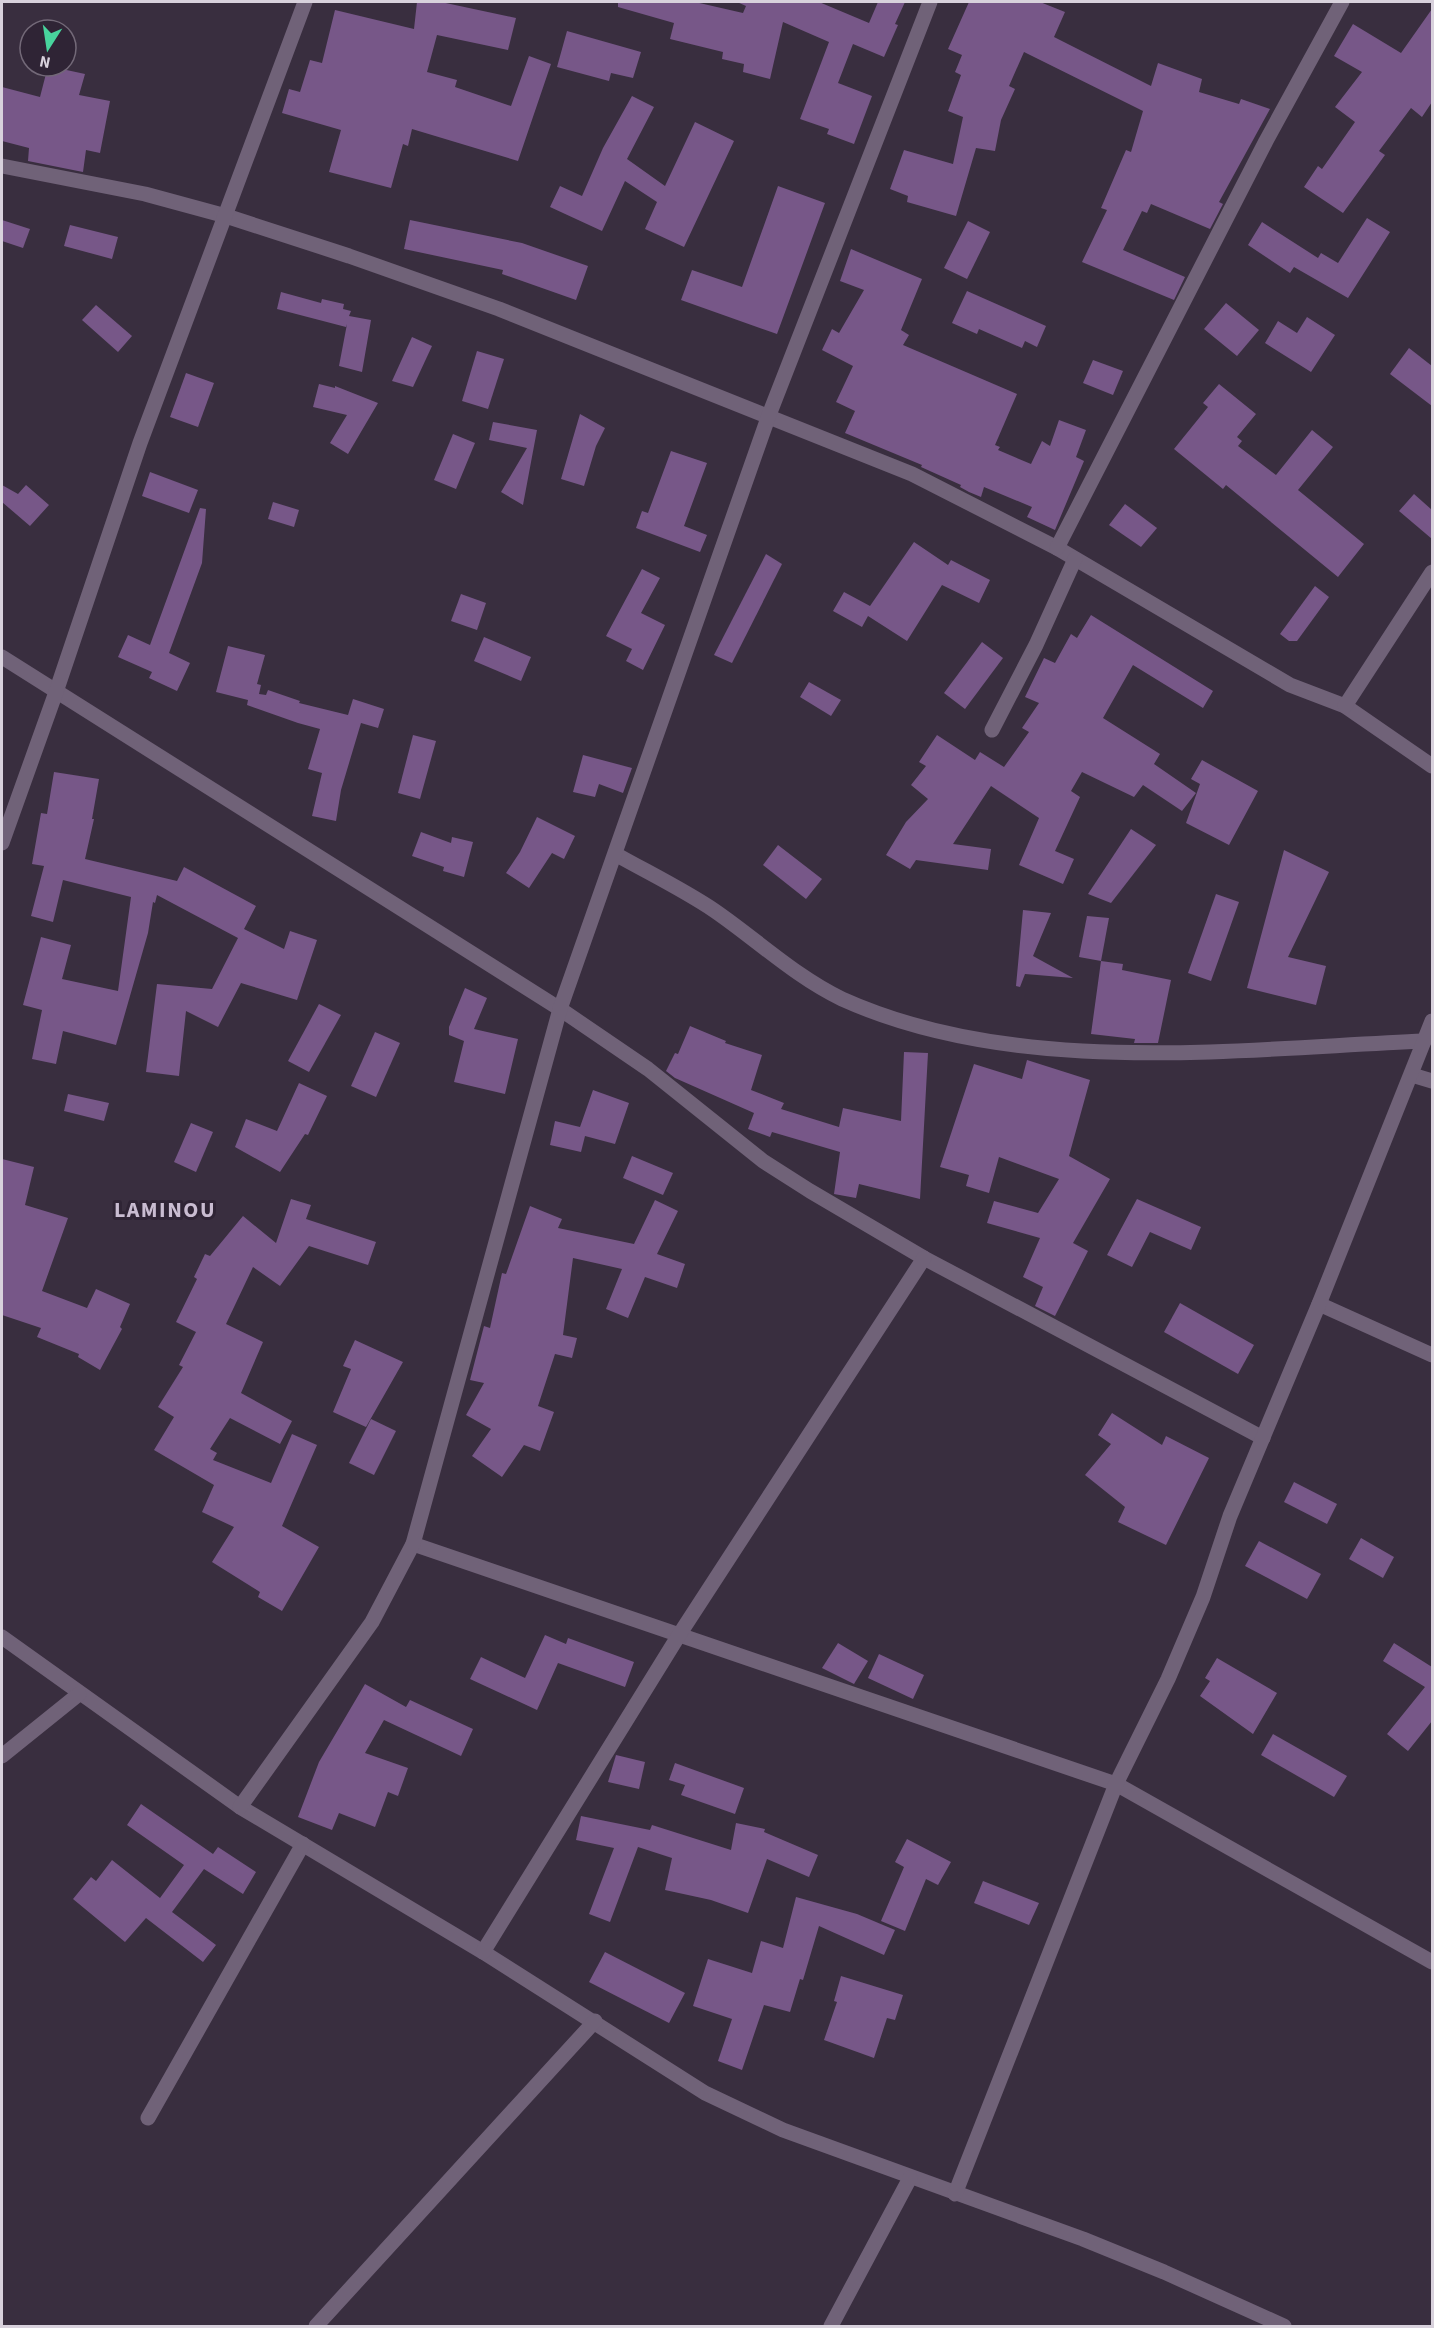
<svg xmlns="http://www.w3.org/2000/svg" width="1434" height="2328" viewBox="0 0 1434 2328" font-family="'Source Sans 3',sans-serif">
  <style>
    .building { fill: #775788 }
    .lines { fill: none; stroke-linecap: round; stroke-linejoin: round }
    .minor { stroke: #706278; stroke-width: 15 }
    .labels { text-anchor: middle; dominant-baseline: central; stroke-width: 6; stroke-linejoin: round; paint-order: stroke }
    .district-label { font-size: 22px; font-weight: bold; letter-spacing: 1.5px; fill: #c9bcd1; stroke: #2f2435 }
  </style>
  <rect width="100%" height="100%" fill="#392e3f"/>
  <g class="building">
    <path d="M417 2H441L516 18 508 50 437 35 427 72 457 80 455 87 511 106 529 56 551 64 518 161 412 129 408 146 403 144 391 188 329 172 341 130 282 113 289 89 300 92 310 60 322 63 335 10 414 29Z"/>
    <path d="M618 2H695L743 13 746 6 737 2H819L869 23 878 2H905L895 24 898 25 884 57 853 44 838 83 872 96 854 144 827 134 829 129 800 119 829 42 783 22 770 79 743 72 744 64 722 59 723 52 670 39 674 23 618 7Z"/>
    <path d="M969 2H1040L1065 12 1054 37 1151 86 1158 63 1202 79 1199 92 1239 104 1241 99 1270 109 1219 202 1223 204 1210 229 1151 204 1147 213 1142 211 1123 250 1185 277 1174 300 1082 262 1107 210 1101 208 1126 150 1131 152 1143 111 1024 52 1009 86 1015 89 1001 120 995 151 976 148 956 216 907 202 908 196 890 189 904 150 953 164 963 117 948 111 961 75 955 72 962 55 948 49Z"/>
    <path d="M1432 9V102L1422 117 1411 108 1379 151 1385 155 1343 213 1304 187 1318 166 1322 169 1355 122 1335 107 1362 72 1334 56 1353 24 1401 53Z"/>
    <path d="M567 31 641 52 633 78 611 73 609 81 557 67Z"/>
    <path d="M48 66 85 74 79 95 110 101 100 153 86 150 83 172 28 161 29 148 2 141V87L40 97Z"/>
    <path d="M632 96 654 107 627 159 665 186 695 122 734 141 684 247 645 229 657 202 625 181 602 231 550 207 560 186 582 196 603 148Z"/>
    <path d="M778 186 825 203 777 334 681 300 692 270 742 287Z"/>
    <path d="M1367 218 1390 232 1348 298 1294 267 1290 273 1248 245 1262 222 1318 258 1321 253 1338 263Z"/>
    <path d="M2 220 30 229 23 248 2 241Z"/>
    <path d="M410 220 522 243 588 266 576 300 502 274 503 270 404 249Z"/>
    <path d="M968 221 990 232 967 279 944 268Z"/>
    <path d="M70 225 118 237 112 259 64 246Z"/>
    <path d="M851 249 922 279 901 330 909 335 903 345 1017 394 995 445 1000 447 998 450 1031 464 1042 441 1050 446 1059 420 1086 430 1076 457 1084 461 1055 530 1027 517 1032 507 984 487 981 497 969 492 960 487 961 485 921 467 922 465 845 433 855 411 836 402 853 366 822 350 832 329 839 333 864 290 840 281Z"/>
    <path d="M967 291 1046 326 1037 347 1025 341 1022 348 979 329 977 334 952 323Z"/>
    <path d="M281 292 321 303 322 299 344 304 343 309 351 311 349 316 371 320 362 372 339 366 347 324 346 327 277 309Z"/>
    <path d="M1226 303 1259 330 1237 356 1204 329Z"/>
    <path d="M96 305 132 336 118 352 82 320Z"/>
    <path d="M1307 317 1335 335 1311 372 1265 343 1278 321 1297 333Z"/>
    <path d="M412 337 432 346 413 387 392 381Z"/>
    <path d="M1409 348 1432 366V406L1390 374Z"/>
    <path d="M477 351 504 359 488 409 462 401Z"/>
    <path d="M1093 360 1123 371 1113 395 1083 383Z"/>
    <path d="M186 373 214 383 198 427 170 417Z"/>
    <path d="M319 384 335 388V386L378 403 348 454 330 443 347 415 313 407Z"/>
    <path d="M1219 384 1256 414 1237 437 1242 441 1238 446 1276 475 1312 430 1333 447 1298 490 1364 544 1338 577 1226 485 1223 489 1174 449 1208 407 1203 403Z"/>
    <path d="M580 414 605 428 596 446 584 486 561 479Z"/>
    <path d="M493 422 537 430 523 505 501 492 527 448 489 440Z"/>
    <path d="M453 434 475 443 456 489 434 480Z"/>
    <path d="M671 451 707 463 684 526 707 535 700 552 636 528 642 511 648 513Z"/>
    <path d="M150 472 198 490 189 513 142 496Z"/>
    <path d="M2 485 18 494 26 485 49 505 30 526 2 502Z"/>
    <path d="M1414 494 1432 510V539L1399 511Z"/>
    <path d="M273 502 299 510 294 527 268 519Z"/>
    <path d="M1125 504 1157 528 1141 547 1109 525Z"/>
    <path d="M200 508 206 509 202 563 169 653 190 663 177 691 149 678 152 672 118 657 128 635 150 645Z"/>
    <path d="M914 542 948 565 951 560 990 580 979 603 942 585 907 641 868 616 862 627 833 611 844 592 870 606Z"/>
    <path d="M766 554 782 564 732 663 714 655Z"/>
    <path d="M642 569 660 578 641 613 665 625 643 670 626 661 632 649 606 636Z"/>
    <path d="M1315 586 1329 597 1297 641H1289L1280 634Z"/>
    <path d="M461 594 486 603 477 630 451 621Z"/>
    <path d="M1091 615 1213 691 1203 708 1133 665 1103 718 1160 754 1154 764 1196 793 1182 811 1143 785 1134 797 1082 772 1071 791 1080 797 1055 851 1074 859 1063 884 1019 865 1039 818 991 786 953 844 991 849 988 870 916 860 910 869 886 855 906 822 928 799 911 785 926 766 919 762 937 735 975 760 980 752 1004 767 1029 732 1022 728 1039 703 1025 697 1044 658 1055 663 1071 634 1077 638Z"/>
    <path d="M484 637 531 657 521 681 474 661Z"/>
    <path d="M982 642 1003 658 965 709 944 693Z"/>
    <path d="M228 646 265 655 257 684 261 685 259 694 266 695 268 690 300 701 299 703 348 715 353 699 384 709 378 728 361 723 341 790 336 821 312 816 322 773 308 769 320 729 298 723 247 705 248 700 216 692Z"/>
    <path d="M809 682 841 700 831 716 800 697Z"/>
    <path d="M413 735 436 741 420 799 398 793Z"/>
    <path d="M583 755 632 768 623 793 599 784 595 797 573 792Z"/>
    <path d="M1202 760 1258 791 1229 845 1186 823 1200 784 1191 779Z"/>
    <path d="M54 772 99 779 92 819H94L85 859 177 881 184 867 256 906 244 929 284 949 290 931 317 940 297 1000 241 983 218 1027 186 1011 179 1076 146 1072 157 984 212 989 238 938 157 895 155 903 153 902 148 933 116 1045 63 1031 56 1064 32 1059 42 1010 23 1005 41 937 71 945 62 979 118 991 131 897 63 880 53 922 31 916 44 866 32 864 41 813 47 814Z"/>
    <path d="M537 817 575 836 564 859 552 853 529 888 506 873 520 852Z"/>
    <path d="M1131 829 1156 845 1111 903 1088 894Z"/>
    <path d="M421 832 451 843 452 837 473 842 464 877 443 871 444 867 412 856Z"/>
    <path d="M778 845 822 879 806 899 763 865Z"/>
    <path d="M1284 850 1329 872 1288 957 1326 966 1316 1005 1247 988Z"/>
    <path d="M1216 894 1239 902 1211 981 1188 973Z"/>
    <path d="M1023 910 1051 913 1033 956 1073 978 1025 974 1020 987 1016 986Z"/>
    <path d="M1087 916 1109 918 1101 961 1079 957Z"/>
    <path d="M1101 961 1123 964 1122 970 1171 980 1158 1043H1134L1135 1039 1091 1034Z"/>
    <path d="M465 988 487 998 474 1029 518 1039 505 1094 454 1082 464 1041 449 1035V1027Z"/>
    <path d="M319 1004 341 1015 309 1072 288 1061Z"/>
    <path d="M690 1026 726 1041 725 1043 762 1055 751 1090 784 1103 781 1109 839 1127 843 1108 901 1121 904 1052 928 1053 920 1199 859 1184 856 1198 834 1194 840 1152 772 1132 770 1137 748 1129 754 1113 675 1078 666 1071 675 1053 678 1054Z"/>
    <path d="M375 1032 400 1043 376 1097 351 1086Z"/>
    <path d="M1027 1060 1090 1080 1069 1156 1110 1179 1073 1243 1088 1251 1055 1316 1035 1306 1043 1287 1023 1277 1040 1238 987 1223 994 1201 1038 1213 1059 1179 999 1157 989 1193 966 1186 969 1175 940 1167 974 1064 1022 1079Z"/>
    <path d="M299 1083 327 1096 308 1135 305 1134 280 1172 235 1147 246 1119 277 1131Z"/>
    <path d="M593 1090 629 1103 615 1144 585 1136 581 1152 550 1145 555 1121 580 1127Z"/>
    <path d="M68 1094 109 1103 104 1121 64 1111Z"/>
    <path d="M191 1123 213 1132 196 1172 174 1162Z"/>
    <path d="M632 1156 673 1173 663 1195 623 1178Z"/>
    <path d="M2 1159 34 1167 25 1205 68 1218 42 1291 87 1308 96 1289 130 1304 120 1327 122 1329 100 1370 78 1357 79 1354 37 1337 41 1328 2 1315Z"/>
    <path d="M291 1199 311 1205 306 1219 376 1242 368 1265 309 1246 280 1286 253 1267 226 1324 263 1342 241 1393 292 1421 280 1444 230 1418 210 1449 217 1453 213 1460 271 1483 292 1434 317 1445 282 1526 319 1547 282 1611 258 1597 260 1592 212 1562 234 1527 202 1512 214 1485 154 1450 174 1417 158 1407 183 1367 179 1365 196 1332 176 1322 197 1279 194 1277 205 1254 210 1256 243 1216 276 1243Z"/>
    <path d="M1137 1199 1201 1227 1191 1250 1150 1232 1132 1267 1107 1255Z"/>
    <path d="M655 1200 678 1211 657 1254 685 1264 677 1288 645 1277 628 1318 606 1309 622 1269 573 1258 563 1335 577 1338 572 1358 555 1354 538 1406 554 1412 540 1451 524 1445 502 1477 472 1456 491 1429 466 1415 484 1383 470 1380 484 1326 490 1328 502 1273 506 1274 530 1206 562 1219 558 1228 634 1244Z"/>
    <path d="M1180 1303 1254 1345 1238 1374 1164 1332Z"/>
    <path d="M355 1340 403 1362 366 1427 333 1412 351 1369 343 1366Z"/>
    <path d="M1112 1413 1162 1445 1166 1436 1209 1458 1166 1545 1118 1522 1125 1507 1085 1475 1111 1444 1098 1435Z"/>
    <path d="M371 1419 396 1431 374 1475 349 1463Z"/>
    <path d="M1294 1482 1337 1504 1327 1524 1284 1502Z"/>
    <path d="M1361 1538 1394 1557 1383 1578 1349 1559Z"/>
    <path d="M1259 1541 1321 1574 1307 1599 1245 1566Z"/>
    <path d="M545 1635 566 1644 568 1638 634 1662 625 1687 558 1663 537 1710 470 1679 481 1657 525 1678Z"/>
    <path d="M838 1643 868 1661 854 1684 822 1668Z"/>
    <path d="M1394 1643 1432 1667V1721L1408 1751 1387 1734 1425 1687 1383 1661Z"/>
    <path d="M879 1654 924 1675 913 1699 868 1678Z"/>
    <path d="M1217 1658 1277 1693 1253 1734 1200 1696 1210 1681 1205 1678Z"/>
    <path d="M365 1684 406 1707 410 1700 473 1729 461 1756 384 1720 365 1753 408 1768 398 1796 388 1792 375 1827 339 1813 332 1830 298 1817 319 1762Z"/>
    <path d="M1273 1734 1347 1776 1334 1797 1261 1755Z"/>
    <path d="M616 1755 645 1762 639 1789 608 1782Z"/>
    <path d="M675 1763 744 1788 735 1814 681 1795 685 1785 669 1780Z"/>
    <path d="M141 1804 213 1854 218 1847 256 1872 243 1894 204 1869 172 1912 216 1945 203 1962 146 1918 125 1942 73 1899 91 1877 96 1881 112 1860 160 1898 184 1865 127 1825Z"/>
    <path d="M581 1816 650 1830 652 1825 731 1850 736 1823 765 1829 764 1832 818 1855 809 1877 767 1859 748 1913 711 1900 665 1890 672 1858 638 1847 610 1922 589 1914 614 1848 576 1840Z"/>
    <path d="M907 1839 951 1862 938 1885 926 1879 905 1931 881 1921 904 1867 895 1862Z"/>
    <path d="M983 1881 1039 1903 1029 1925 974 1903Z"/>
    <path d="M796 1897 857 1914 895 1930 884 1955 819 1926 803 1980 800 1979 790 2012 764 2005 742 2070 718 2061 732 2019 693 2006 708 1959 752 1973 761 1941 783 1948Z"/>
    <path d="M605 1952 685 1993 669 2023 589 1982Z"/>
    <path d="M841 1976 903 1995 895 2020 887 2018 874 2058 824 2040 837 2002 834 2001Z"/>
  </g>
  <g class="lines">
    <g class="minor">
      <path d="M2 166 145 194 226 216 349 256 499 309 912 474 1057 548 1290 685 1345 706 1432 766"/>
      <path d="M1057 548 1266 141 1342 2"/>
      <path d="M2 657 560 1009 648 1069 763 1161 810 1191 924 1258 1263 1438"/>
      <path d="M1345 706 1432 572"/>
      <path d="M992 730 1036 645 1075 559"/>
      <path d="M2 843 56 692 140 443 305 2"/>
      <path d="M617 855C649 873 684 890 715 911 757 940 796 977 842 999 1017 1078 1237 1049 1424 1041"/>
      <path d="M1412 1075 1432 1081"/>
      <path d="M1319 1304 1432 1355"/>
      <path d="M413 1544 1116 1784 1432 1962"/>
      <path d="M2 1637 240 1807 483 1952 705 2093 783 2130 1083 2239 1164 2272 1284 2326"/>
      <path d="M2 1756 79 1694"/>
      <path d="M240 1807 372 1622 413 1544 560 1009 769 415 930 2"/>
      <path d="M483 1952 679 1635 924 1258"/>
      <path d="M148 2118 303 1844"/>
      <path d="M955 2194 1116 1784 1168 1679 1203 1597 1230 1516 1319 1304 1432 1021"/>
      <path d="M316 2326 595 2021"/>
      <path d="M831 2326 910 2178"/>
    </g>
  </g>
  <g class="labels">
    <g class="district-label">
      <text x="165" y="1210">LAMINOU</text>
    </g>
  </g>
  <rect width="1434" height="2328" fill="none" stroke="#d8d1dc" stroke-width="6"/>
  <g transform="translate(48 48) rotate(192)"><circle r="28" fill="#2f2435" stroke="#736978" stroke-width="1.5"/>
  <path d="M0-4.5L10 22L0 15L-10 22Z" fill="#48d49d"/>
  <text y="-9" font-size="16" font-weight="bold" text-anchor="middle" fill="#d8d1dc">N</text>
  </g>
</svg>
